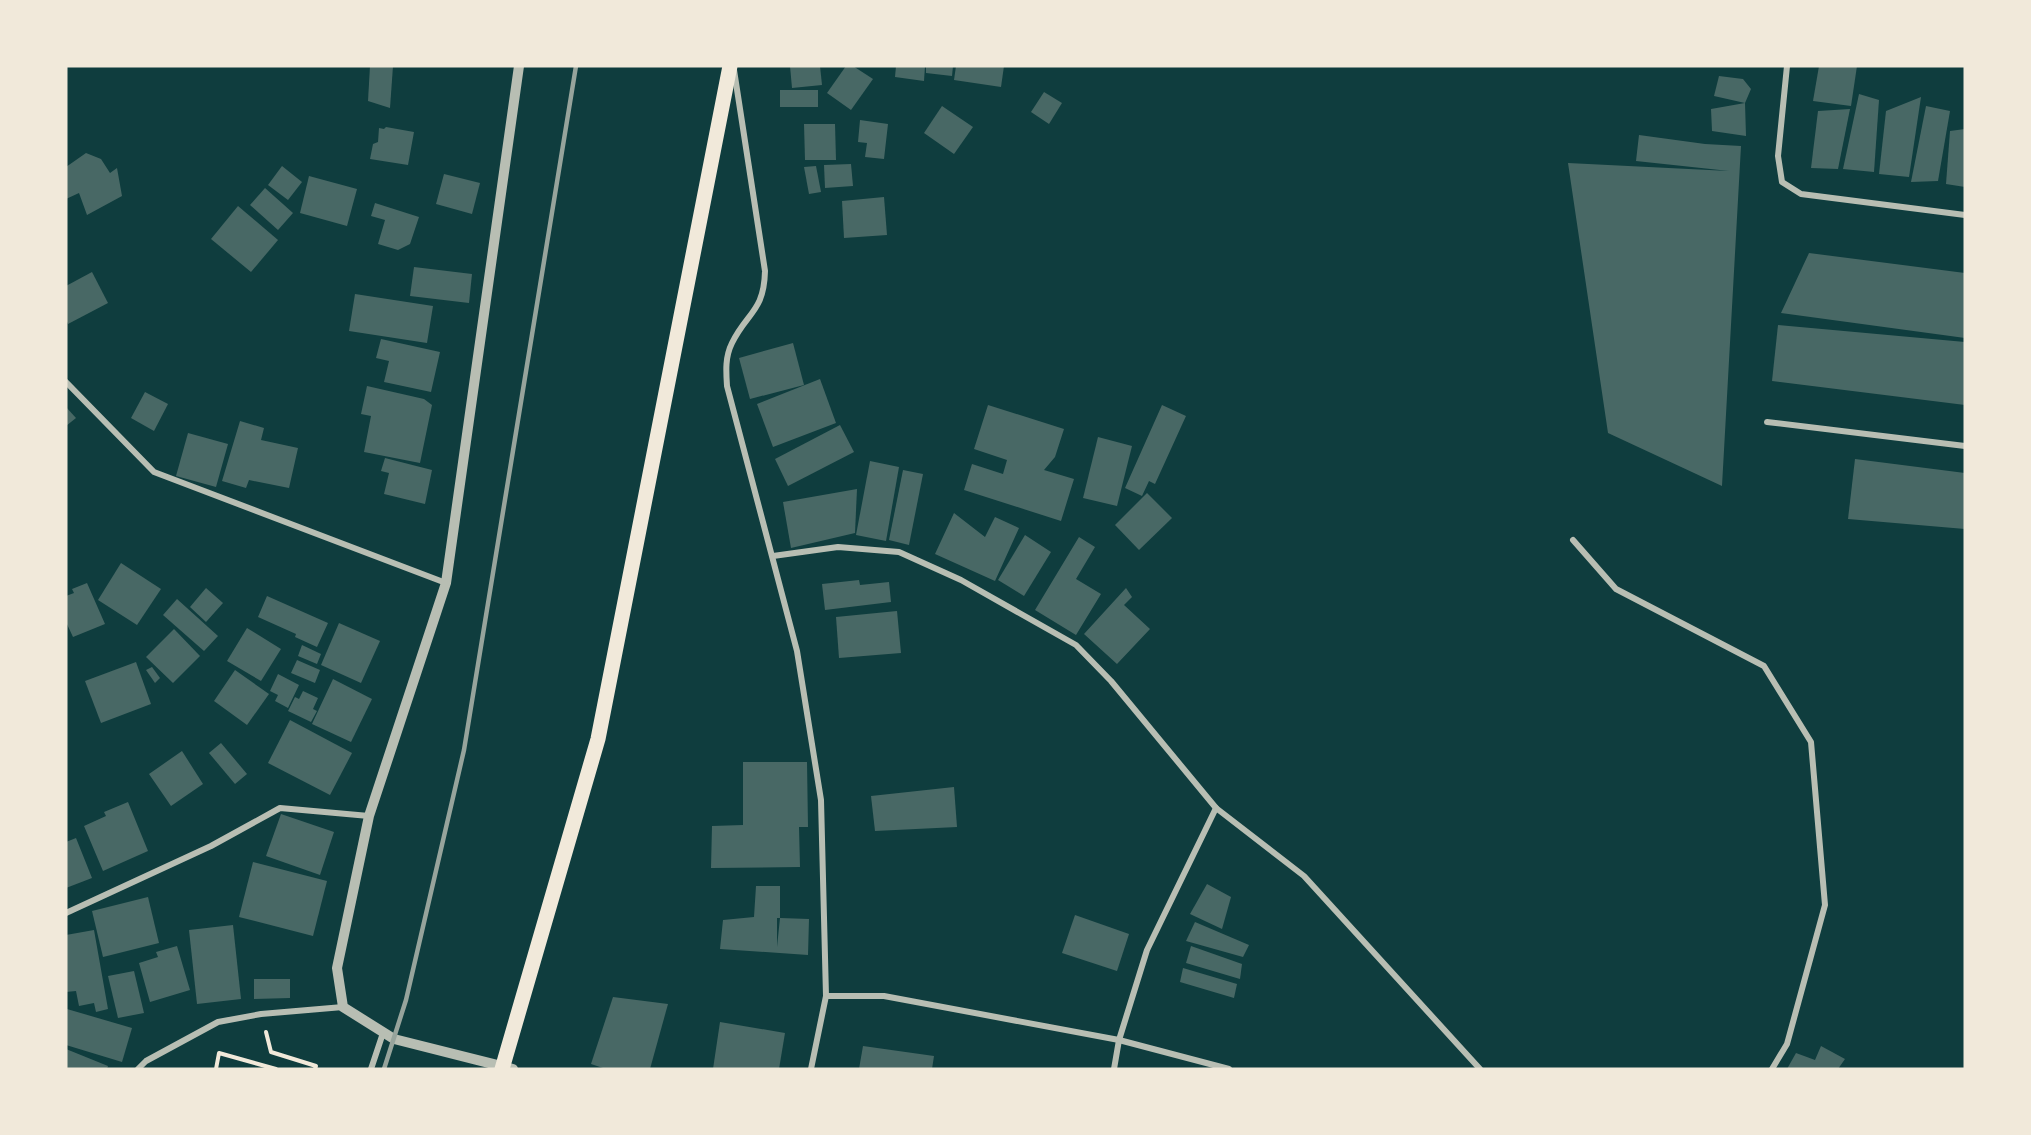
<svg xmlns="http://www.w3.org/2000/svg" width="2031" height="1135" viewBox="0 0 2031 1135" font-family="'Nunito Sans',sans-serif">
  <style>
    .building { fill: #486865 }
    .lines { fill: none; stroke-linecap: round; stroke-linejoin: round }
    .path { stroke: #f1e9da; stroke-width: 4 }
    .minor { stroke: #b8beb3; stroke-width: 6 }
    .tertiary { stroke: #b8beb3; stroke-width: 10 }
    .primary { stroke: #f1e9da; stroke-width: 15 }
    .rail { stroke: #97a49c; stroke-width: 4.5 }
  </style>
  <rect width="100%" height="100%" fill="#0f3d3e"/>
  <g class="building">
    <path d="M370 66H393L390 108 368 101Z"/>
    <path d="M790 66H820L822 85 792 88Z"/>
    <path d="M846 66H853L873 79 851 110 827 93Z"/>
    <path d="M896 66H925L924 81 895 77Z"/>
    <path d="M926 66H953L952 76 926 73Z"/>
    <path d="M956 66H1004L1001 87 954 80Z"/>
    <path d="M1819 66H1857L1851 106 1813 101Z"/>
    <path d="M1719 76 1743 79 1751 89 1745 103 1746 136 1712 131 1711 109 1745 103 1714 96Z"/>
    <rect x="780" y="90" width="38" height="17"/>
    <path d="M1044 92 1062 103 1049 124 1031 112Z"/>
    <path d="M1859 94 1879 100 1874 172 1843 169Z"/>
    <path d="M1921 97 1909 177 1879 174 1886 111Z"/>
    <path d="M942 106 973 127 954 154 924 133Z"/>
    <path d="M1926 106 1950 111 1938 181 1911 182Z"/>
    <path d="M1850 109 1838 169 1811 168 1818 111Z"/>
    <path d="M860 120 888 124 884 159 865 157 867 143 858 142Z"/>
    <path d="M804 124H835L836 160H805Z"/>
    <path d="M386 127 414 132 408 165 370 159 373 144 378 142 379 128 384 129Z"/>
    <path d="M1965 129V187L1946 184 1950 131Z"/>
    <path d="M1639 135 1705 144 1741 146 1722 486 1608 433 1568 163 1729 171 1636 161Z"/>
    <path d="M86 153 101 159 110 173 117 168 122 196 87 215 79 193 66 199V167Z"/>
    <path d="M851 164 853 186 825 188 824 165Z"/>
    <path d="M282 166 302 182 288 200 268 185Z"/>
    <path d="M816 166 821 192 809 194 804 167Z"/>
    <path d="M444 174 480 183 472 214 436 204Z"/>
    <path d="M309 176 357 189 347 226 300 213Z"/>
    <path d="M265 188 293 213 278 230 250 205Z"/>
    <path d="M884 197 887 235 844 238 842 201Z"/>
    <path d="M375 203 419 217 410 244 398 250 378 244 385 220 371 216Z"/>
    <path d="M238 206 278 240 251 272 211 239Z"/>
    <path d="M1809 253 1965 273V338L1781 313Z"/>
    <path d="M414 267 472 274 469 303 410 296Z"/>
    <path d="M92 272 108 303 68 324 66 319V286Z"/>
    <path d="M355 294 433 306 427 343 349 331Z"/>
    <path d="M1778 325 1965 342V405L1772 381Z"/>
    <path d="M381 339 440 352 431 392 384 382 389 361 376 358Z"/>
    <path d="M793 343 804 385 750 399 739 358Z"/>
    <path d="M820 379 836 423 773 447 757 404Z"/>
    <path d="M367 386 424 399 432 405 420 463 364 452 371 416 361 414Z"/>
    <path d="M145 392 168 404 154 431 131 418Z"/>
    <path d="M988 405 1064 429 1055 457 1044 470 1074 479 1061 521 964 490 972 464 1003 474 1007 460 974 449Z"/>
    <path d="M1162 405 1186 416 1155 484 1149 481 1142 496 1125 488Z"/>
    <path d="M66 407 76 418 66 426Z"/>
    <path d="M240 421 264 428 261 440 298 448 289 488 249 480 246 488 222 481Z"/>
    <path d="M840 425 854 452 788 486 775 459Z"/>
    <path d="M188 433 228 444 216 487 176 476Z"/>
    <path d="M1098 437 1132 446 1117 506 1083 498Z"/>
    <path d="M385 458 432 470 425 504 384 494 389 473 381 471Z"/>
    <path d="M1855 459 1965 473V529L1848 519Z"/>
    <path d="M870 461 899 467 886 541 856 535Z"/>
    <path d="M903 470 923 474 909 545 889 540Z"/>
    <path d="M857 489 855 533 791 548 783 502Z"/>
    <path d="M1147 493 1172 518 1139 550 1115 525Z"/>
    <path d="M954 513 985 537 995 517 1019 528 995 581 935 554Z"/>
    <path d="M1025 535 1051 552 1024 596 998 580Z"/>
    <path d="M1079 537 1095 547 1076 579 1101 594 1076 635 1035 610Z"/>
    <path d="M121 563 161 589 137 625 98 600Z"/>
    <path d="M859 580 860 585 889 582 891 602 825 610 822 584Z"/>
    <path d="M87 583 105 624 73 637 66 622V596L74 593 72 589Z"/>
    <path d="M206 588 223 603 206 622 190 607Z"/>
    <path d="M1126 588 1132 597 1124 605 1150 629 1117 664 1084 634Z"/>
    <path d="M267 596 328 623 317 647 295 637 296 634 258 617Z"/>
    <path d="M177 599 218 636 204 651 163 615Z"/>
    <path d="M897 611 901 653 839 658 836 617Z"/>
    <path d="M339 623 380 641 361 683 321 665Z"/>
    <path d="M247 628 281 649 261 681 227 661Z"/>
    <path d="M174 629 200 656 173 683 146 657Z"/>
    <path d="M302 645 321 654 317 664 298 656Z"/>
    <path d="M297 660 320 670 315 683 291 673Z"/>
    <path d="M136 662 151 704 101 723 85 681Z"/>
    <path d="M152 667 160 678 155 683 146 670Z"/>
    <path d="M235 670 269 694 247 725 214 701Z"/>
    <path d="M278 674 299 685 288 708 275 701 278 695 270 691Z"/>
    <path d="M333 679 372 699 351 742 312 724Z"/>
    <path d="M303 691 318 698 313 709 317 711 311 722 288 711 295 697 299 699Z"/>
    <path d="M290 720 352 753 330 795 268 763Z"/>
    <path d="M221 743 247 774 235 784 209 753Z"/>
    <path d="M182 751 203 784 171 806 149 774Z"/>
    <path d="M743 762H807L808 827H799L800 867 711 868 712 826 743 825Z"/>
    <path d="M954 787 957 827 875 831 871 796Z"/>
    <path d="M128 802 148 851 103 871 84 826 106 816 104 812Z"/>
    <path d="M281 814 334 832 320 875 266 856Z"/>
    <path d="M76 838 92 878 66 888V842Z"/>
    <path d="M253 862 327 881 313 936 239 917Z"/>
    <path d="M1207 884 1231 897 1222 929 1190 914Z"/>
    <path d="M756 886H780V918H777V947L780 918 809 919 808 955 720 949 723 920 754 917Z"/>
    <path d="M148 897 159 943 103 957 92 911Z"/>
    <path d="M1075 915 1129 934 1117 971 1062 953Z"/>
    <path d="M1195 922 1249 945 1243 957 1186 941Z"/>
    <path d="M233 925 241 999 197 1004 189 930Z"/>
    <path d="M94 930 108 1009 96 1012 94 1003 79 1006 76 991 66 992V935Z"/>
    <path d="M177 946 190 990 150 1002 139 963 158 957 156 952Z"/>
    <path d="M1191 946 1242 964 1240 979 1186 963Z"/>
    <path d="M1183 968 1237 984 1234 998 1180 982Z"/>
    <path d="M134 971 144 1013 118 1018 108 976Z"/>
    <path d="M254 979H290V998L254 999Z"/>
    <path d="M613 997 668 1004 650 1069H606L591 1064Z"/>
    <path d="M67 1009 132 1028 122 1062 66 1045Z"/>
    <path d="M720 1022 785 1033 779 1069H713Z"/>
    <path d="M863 1046 934 1056 932 1069H859Z"/>
    <path d="M1821 1046 1845 1059 1838 1069H1787L1796 1053 1815 1060Z"/>
    <path d="M66 1049 108 1066 107 1069H66Z"/>
  </g>
  <g class="lines">
    <g class="path">
      <path d="M266 1032 271 1052 316 1066 315 1069"/>
      <path d="M216 1069 219 1053 276 1069"/>
    </g>
    <g class="minor">
      <path d="M1787 66 1778 156 1782 182 1801 194 1965 215"/>
      <path d="M734 70 765 271C764 312 747 312 732 343 725 357 726 371 727 386L797 651 821 800 826 996 811 1069"/>
      <path d="M66 382 154 472 446 583"/>
      <path d="M1767 422 1965 446"/>
      <path d="M1573 540 1616 589 1764 666 1811 742 1825 905 1787 1044 1772 1069"/>
      <path d="M773 556 838 547 899 552 961 580 1076 645 1111 681 1216 808 1304 876 1480 1069"/>
      <path d="M66 913 211 846 280 808 369 816"/>
      <path d="M826 996H884L1119 1040 1229 1069"/>
      <path d="M138 1069 146 1061 218 1022 261 1014 343 1007"/>
      <path d="M371 1069 383 1033"/>
      <path d="M1114 1069 1119 1040 1147 950 1216 808"/>
    </g>
    <path class="tertiary" d="M513 1069 394 1039 343 1007 337 968 369 816 446 583 519 66"/>
    <path class="primary" d="M502 1069 598 739 730 66"/>
    <path class="rail" d="M384 1069 406 1000 464 750 576 66"/>
  </g>
  <rect width="2031" height="1135" fill="none" stroke="#f1e9da" stroke-width="135"/>
</svg>
